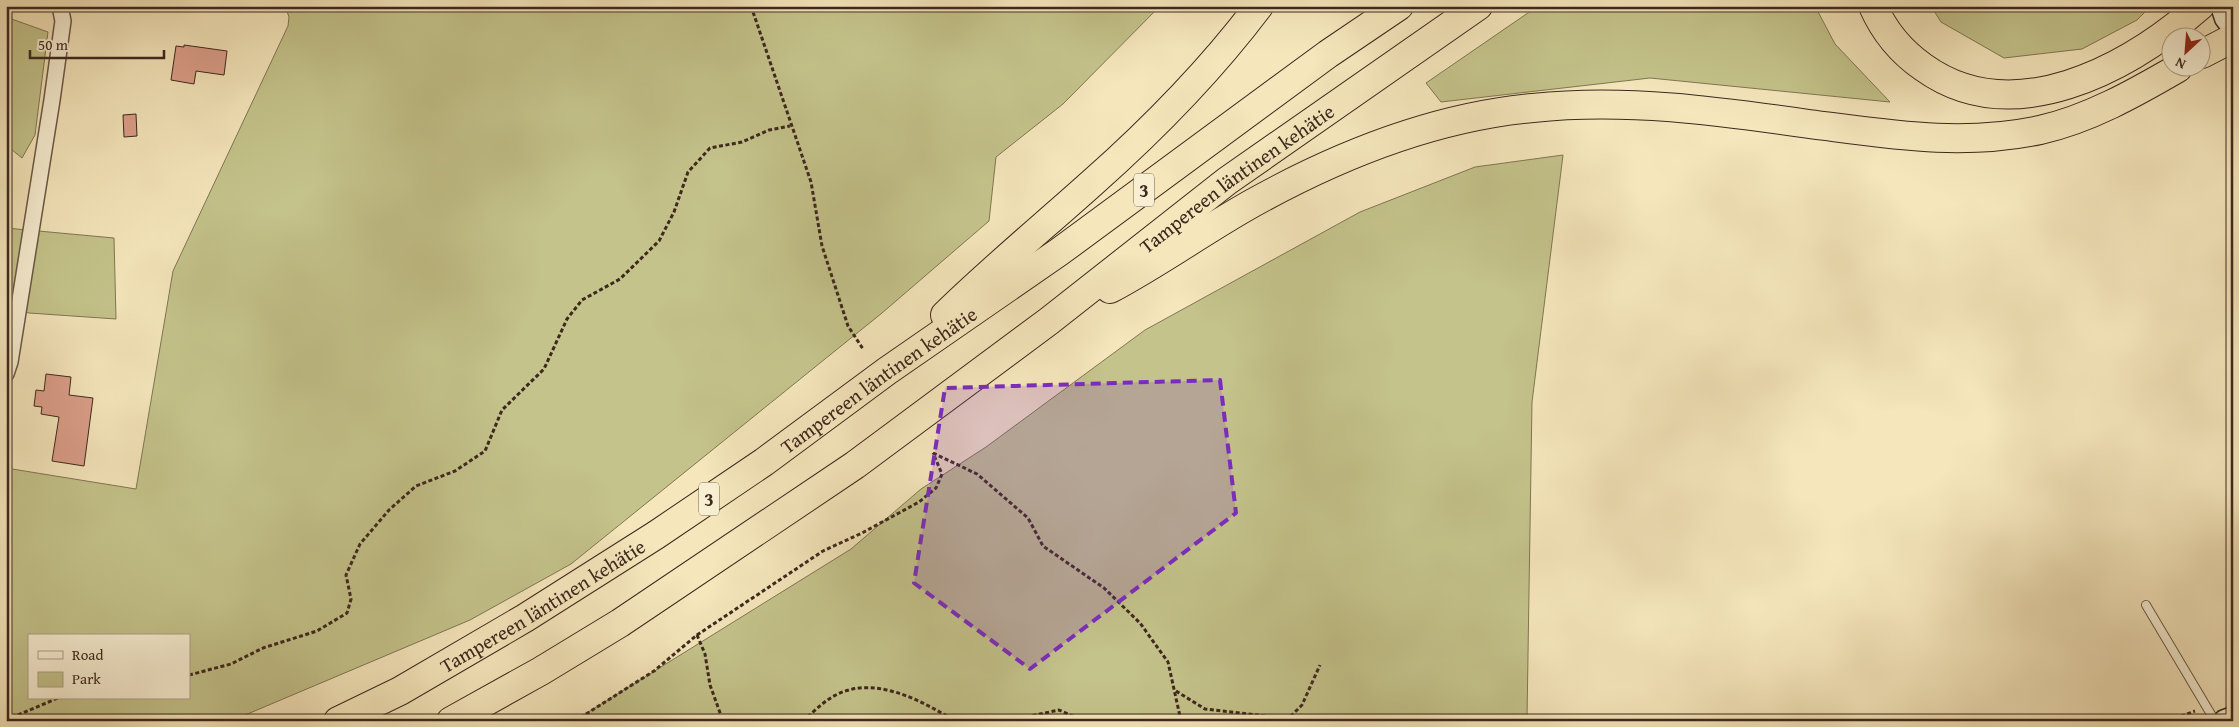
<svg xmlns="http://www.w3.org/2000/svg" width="2239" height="727" viewBox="0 0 2239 727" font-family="'Gentium Book Plus',serif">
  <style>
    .green { fill: #c4c38b; stroke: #807654; fill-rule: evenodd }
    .building { fill: #dc9f8a; stroke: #3d281e }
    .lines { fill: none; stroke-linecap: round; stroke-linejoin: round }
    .service-casing { stroke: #6b5846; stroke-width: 10 }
    .minor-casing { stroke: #6b5846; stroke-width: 18 }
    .secondary-casing { stroke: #3d281e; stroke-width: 25 }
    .motorway-casing { stroke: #3d281e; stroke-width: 30 }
    .path { stroke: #3d281e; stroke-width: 3; stroke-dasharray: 4 2.5; stroke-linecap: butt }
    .service { stroke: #f8efd3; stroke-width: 8 }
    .minor { stroke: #f8efd3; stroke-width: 15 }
    .secondary { stroke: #f8efd3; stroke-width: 22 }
    .motorway { stroke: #f5e6bc; stroke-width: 28 }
    .marked { fill: #7b2cbf; fill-opacity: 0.2; stroke: #7b2cbf; stroke-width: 4; stroke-dasharray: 10 6; stroke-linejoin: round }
    .labels { text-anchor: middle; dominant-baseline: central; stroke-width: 5; stroke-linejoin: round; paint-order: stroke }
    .shield { fill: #f8efd3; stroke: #756454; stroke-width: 1 }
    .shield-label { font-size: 19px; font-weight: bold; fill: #3d281e }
    .street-label { font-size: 20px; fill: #3d281e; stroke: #f8efd3 }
  </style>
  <rect width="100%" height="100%" fill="#f5e6bc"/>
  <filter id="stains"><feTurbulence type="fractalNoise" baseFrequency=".004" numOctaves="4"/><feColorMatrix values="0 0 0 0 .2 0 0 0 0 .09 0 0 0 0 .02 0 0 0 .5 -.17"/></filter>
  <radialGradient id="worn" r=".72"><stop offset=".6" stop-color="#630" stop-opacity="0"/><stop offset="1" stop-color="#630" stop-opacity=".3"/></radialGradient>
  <g class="green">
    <path d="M285 6H1160L1063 104 996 157 989 221 882 313 571 564 470 620 231 721H6V468L136 489 173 271 288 26 289 17ZM29 636H189V698H29Z"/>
    <path d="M1538 6H1815L1835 44 1890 102 1650 78 1441 102 1426 83Z"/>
    <path d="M1931 6H2151L2137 20 2082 49 2004 58 1941 22Z"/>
    <path d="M6 17 48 32 35 135 22 158 6 145Z"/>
    <path d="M1563 155 1532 402 1527 718 1524 721H574L851 549 921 489 986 447 1145 330 1360 212 1475 167Z"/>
    <path d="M6 228 114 238 116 319 29 313 11 309 6 341Z"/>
  </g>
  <g class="building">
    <path d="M184 45 227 51 224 75 196 71 194 84 171 80 176 46 184 47Z"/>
    <path d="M136 114 137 136 124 137 123 115Z"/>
    <path d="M46 374 71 377 69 395 93 398 84 466 52 461 59 417 41 414 42 407 34 406 36 390 44 391Z"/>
  </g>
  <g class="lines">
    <g class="service-casing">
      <path id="service" d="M2146 605 2215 721"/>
    </g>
    <g class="minor-casing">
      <path id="minor" d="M6 374 10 362 52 100 63 21 60 6"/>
    </g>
    <g class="secondary-casing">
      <g id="secondary">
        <path d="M2222 6 2226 18 2233 27"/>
        <path d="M2225 721 2233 718"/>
      </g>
    </g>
    <g class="motorway-casing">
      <g id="motorway">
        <path d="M1873 6C1884 31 1900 51 1923 67 2013 132 2128 69 2200 6"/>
        <path d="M2202 54 2233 38"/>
        <path d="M1110 289C1159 263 1203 231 1251 204 1337 156 1434 117 1533 108 1625 98 1718 111 1809 124 1888 134 1960 147 2040 130 2089 119 2135 93 2178 68"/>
        <path d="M945 315C992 269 1043 227 1092 183 1153 129 1210 71 1259 6"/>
        <path id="s1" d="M338 721 400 691 525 618 656 535 764 462 887 371 1059 252 1328 54 1399 6"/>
        <path id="s2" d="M451 721 541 671 620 623 855 465 1049 321 1227 181 1478 6"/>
      </g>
    </g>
    <g class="path">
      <path d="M751 6 811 182 822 246 848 326 863 349"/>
      <path d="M933 453 977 474 1028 518 1043 546 1104 588 1140 623 1168 662 1181 721"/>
      <path d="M697 635 705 654 710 685 723 721"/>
      <path d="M189 675 231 664 263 648 317 631 347 613 351 599 346 575 360 544 389 510 416 486 455 471 485 451 502 410 544 369 567 319 582 300 620 279 659 241 674 212 688 172 710 148 742 142 769 130 790 126"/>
      <path d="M1176 691 1205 709 1310 721"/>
      <path d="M6 720 58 698"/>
      <path d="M575 721 654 671 697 635 823 551 862 533 919 502 936 488 942 474 933 453"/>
      <path d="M803 721C811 714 820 705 829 699 869 672 919 699 955 721"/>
      <path d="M1007 721 1059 710 1084 721"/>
      <path d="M1286 721 1302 705 1320 665"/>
      <path d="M2169 721 2195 711"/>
    </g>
    <use href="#service" class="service"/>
    <use href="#minor" class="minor"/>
    <use href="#secondary" class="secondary"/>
    <use href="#motorway" class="motorway"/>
  </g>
  <path class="marked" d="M1220 380 1236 513 1030 669 914 583 945 388Z"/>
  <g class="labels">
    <g class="shield">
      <rect x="1134" y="173.5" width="20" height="33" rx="4"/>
      <rect x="699" y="482.5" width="20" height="33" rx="4"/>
    </g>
    <g class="shield-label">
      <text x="1144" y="190">3</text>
      <text x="709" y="499">3</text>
    </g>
    <g class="street-label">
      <text stroke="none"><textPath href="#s2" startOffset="956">Tampereen läntinen kehätie</textPath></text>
      <text stroke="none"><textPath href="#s1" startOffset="640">Tampereen läntinen kehätie</textPath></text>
      <text stroke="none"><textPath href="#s1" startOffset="235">Tampereen läntinen kehätie</textPath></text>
    </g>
  </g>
  <rect width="2239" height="727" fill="none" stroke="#f5e6bc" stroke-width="25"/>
  <rect x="8" y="8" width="2224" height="712" fill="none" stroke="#3d281e" stroke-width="2.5"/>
  <rect x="12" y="12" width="2214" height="702" fill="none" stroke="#3d281e"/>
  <rect x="28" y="634" width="162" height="65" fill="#f8efd3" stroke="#ad9f8b"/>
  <rect x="38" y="651" width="25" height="8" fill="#f8efd3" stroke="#ad9f8b"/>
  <text x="72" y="660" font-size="15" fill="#3d281e">Road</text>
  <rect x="38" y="672" width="25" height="15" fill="#c4c38b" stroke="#ad9f8b"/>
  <text x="72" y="684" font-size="15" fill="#3d281e">Park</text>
  <g transform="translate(2186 52) rotate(206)"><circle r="24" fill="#f8efd3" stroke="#ad9f8b"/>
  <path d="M0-4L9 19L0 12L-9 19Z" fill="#8f2418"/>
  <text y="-8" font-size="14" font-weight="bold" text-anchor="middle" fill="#3d281e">N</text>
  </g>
  <path d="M30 50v8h134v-8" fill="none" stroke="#3d281e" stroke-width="2.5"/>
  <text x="38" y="50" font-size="15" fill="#3d281e" stroke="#f8efd3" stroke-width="4" paint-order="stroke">50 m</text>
  <rect width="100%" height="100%" filter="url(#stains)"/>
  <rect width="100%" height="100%" fill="url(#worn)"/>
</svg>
